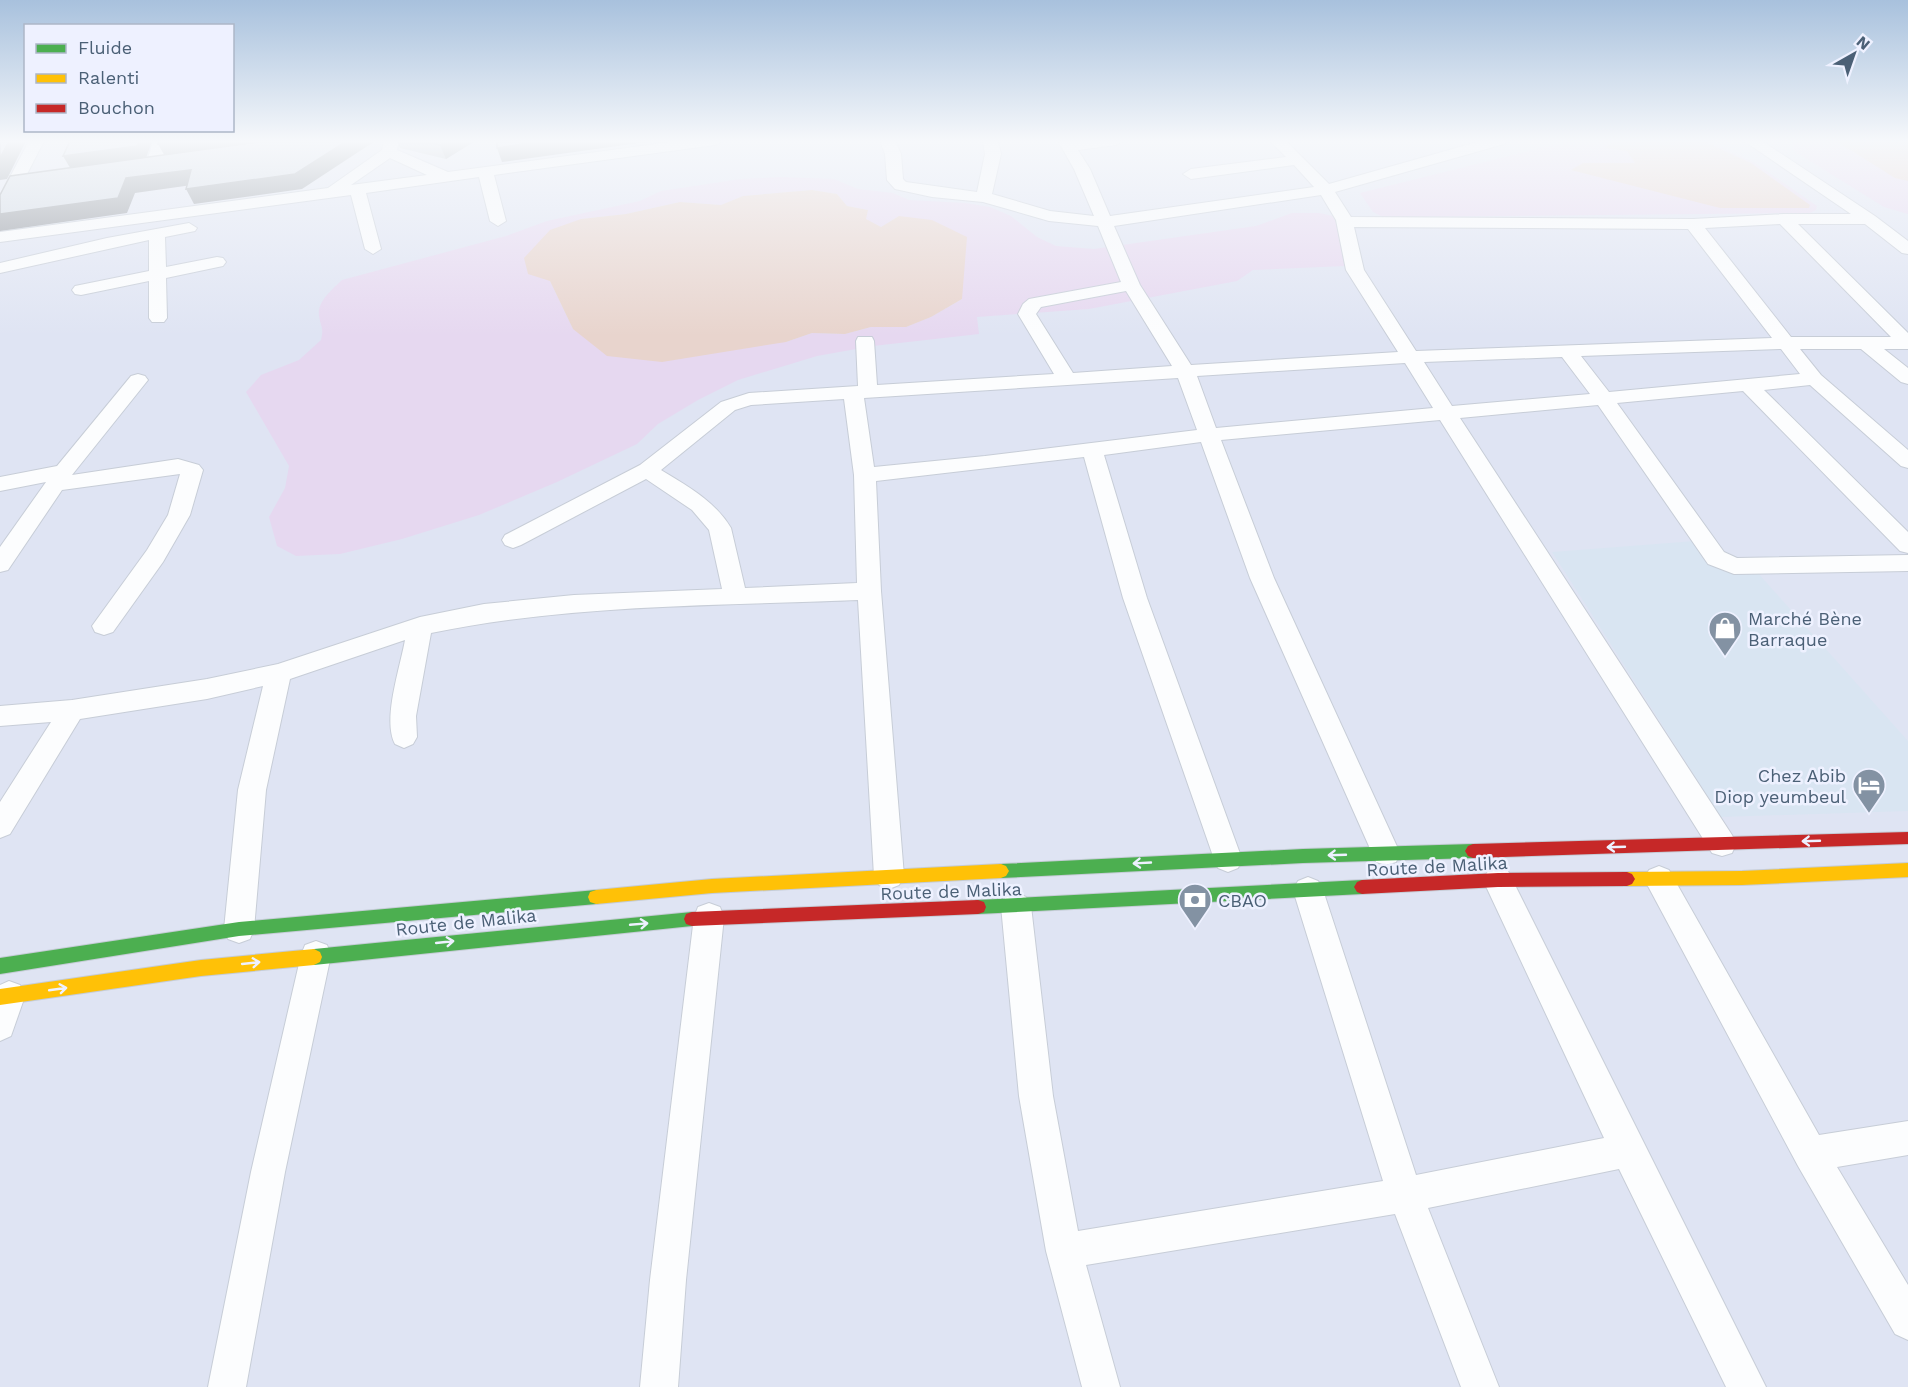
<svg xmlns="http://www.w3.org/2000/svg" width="1908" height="1387" viewBox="0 0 1908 1387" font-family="'Work Sans',sans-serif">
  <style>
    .residential { fill: #dfe4f3 }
    .commercial { fill: #d9e5f2 }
    .green { fill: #e6d8f0; fill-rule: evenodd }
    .water { fill: #e8d4cd }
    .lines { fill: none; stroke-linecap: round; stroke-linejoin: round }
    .street-casing { stroke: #c7cdd7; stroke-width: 2 }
    .fast-casing { stroke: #c5ccd6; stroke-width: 2 }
    .slow-casing { stroke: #c5ccd6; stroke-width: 2 }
    .jam-casing { stroke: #c5ccd6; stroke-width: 2 }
    .street { fill: #fcfdfe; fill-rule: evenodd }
    .fast { fill: #4caf50; fill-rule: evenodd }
    .slow { fill: #ffc107; fill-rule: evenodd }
    .jam { fill: #c62828; fill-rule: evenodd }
    .wall { fill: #b3bac2 }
    .shaded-wall { fill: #92979e }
    .building { fill: #d0d8e2; stroke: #92979e; stroke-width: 1.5 }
    .oneway { stroke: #eef1ff }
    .labels { text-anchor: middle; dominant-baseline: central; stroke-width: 5; stroke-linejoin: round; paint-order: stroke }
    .poi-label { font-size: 18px; fill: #4b6076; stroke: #eef1ff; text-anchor: start }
    .street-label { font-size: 18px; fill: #4b6076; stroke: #eef1ff }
  </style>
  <rect width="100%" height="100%" fill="#eceff7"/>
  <rect class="residential" x="0" y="141" width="1908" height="1246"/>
  <path class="commercial" d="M1695 541 1725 572H1757L1908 741V811L1721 817 1552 552Z"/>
  <g class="green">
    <path d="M1569 141H1709L1755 163 1817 206 1816 210 1810 213 1383 217 1373 212 1360 193Z"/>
    <path d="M1793 141H1908V214L1884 207 1794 151Z"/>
    <path d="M782 177 834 179 858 189 893 193 909 200 965 203 990 207 1011 216 1037 237 1056 246 1094 249 1256 226 1292 213H1319L1338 217 1345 266 1253 270 1237 281 1089 309 977 317 979 334 873 346 817 356 738 380 698 400 658 424 637 444 557 482 479 515 402 539 340 554 296 556 277 546 269 517 285 488 289 466 246 392 261 375 299 360 321 340C324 327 321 328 319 316 317 301 333 289 342 280L506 236 547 221 640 201 661 191 741 179ZM812 190 837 194 847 206 868 210 865 219 881 227 899 216 962 299 931 317 906 327H871L845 334 812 333 786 342 573 329 550 281 581 219 626 214 680 202 721 205 743 196Z"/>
  </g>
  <g class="water">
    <path d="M1615 141H1703L1751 163 1810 205 1809 208H1720L1571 170 1583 163H1635L1627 151 1605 148Z"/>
    <path d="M1836 141H1908V181L1895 178Z"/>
    <path d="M812 190 837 194 847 206 868 210 866 219 881 227 899 216 932 220 967 237 962 299 931 317 906 327H871L845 334 812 333 786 342 662 362 607 356 573 329 550 281 528 274 524 258 550 230 581 219 626 214 680 202 721 205 743 196Z"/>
  </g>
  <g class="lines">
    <g class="street-casing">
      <g id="street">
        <path d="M29 141H44L8 211 0 216V196Z"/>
        <path d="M153 141H168L161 168 153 173 145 168Z"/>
        <path d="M384 141H399L397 150 448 172 678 141H722L715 145 494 175 506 221 498 226 490 221 479 177 366 193 381 249 373 254 365 249 351 195 0 242V232L328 188 382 150ZM390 158 427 175 351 185Z"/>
        <path d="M880 141H895L901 154 903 179 906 182 977 192 985 154 983 141H998L1001 154 992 194 1050 211 1094 216 1074 169 1058 141H1123L1116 145 1078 150 1090 169 1110 216 1314 187 1294 165 1191 179 1183 174 1191 169 1286 157 1270 141H1286L1329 184 1481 141H1506L1504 144 1335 192 1351 217 1693 219 1784 214H1851L1744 141H1762L1875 216 1908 241V254L1902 253 1865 224H1798L1908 333V349H1884L1908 368V384L1901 382 1861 349H1800L1821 375 1908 450V468L1901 466 1810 385 1764 390 1908 532V553L1900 551 1743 391 1617 403 1724 552 1737 558 1908 555V571L1734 574 1708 564 1598 405 1460 418 1732 835 1736 844 1732 853 1722 856 1712 853 1440 420 1221 440 1274 578 1400 853 1396 862 1386 865 1376 862 1372 853 1250 578 1201 442 1104 455 1147 598 1242 859 1238 868 1228 872 1218 868 1214 859 1123 598 1084 457 876 481 881 591 904 876 899 885 889 889 879 885 874 876 858 600C716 606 570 604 431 633L416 716 417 737 413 744 404 748 395 744C382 720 400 668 405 640L290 679 266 790 254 929 250 939 239 943 228 939 224 929 238 790 263 686 207 699 80 719 10 834 0 838V802L51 722 0 726V706L72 700 207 679 278 664 420 617 484 604 574 595 722 589 709 530 692 510 646 479 521 545 513 548 505 545 502 540 505 535 640 465 721 402 749 393 858 386 856 341 858 337H872L874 341 877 385 1054 374 1018 314 1023 304 1029 299 1121 282 1098 226 1049 221 983 202 932 197 895 189 887 180 885 154ZM1321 195 1336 220 1346 270 1398 352 1191 365 1140 285 1114 226ZM1780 224 1891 337H1791L1705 228ZM1354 227 1688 229 1772 338 1416 351 1364 270ZM1126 291 1172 366 1073 373 1036 314 1041 307ZM1781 349 1800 374 1609 392 1581 356ZM1562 357 1590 394 1452 406 1424 362ZM1405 363 1433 408 1216 428 1197 376ZM1178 378 1197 430 985 456 874 467 864 398ZM844 399 854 475 857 583 745 588 731 528C715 501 687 486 661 470L735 410 751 405Z"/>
        <path d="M189 223 197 228 195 231 165 237 166 267 217 257 223 258 226 262 223 266 166 278 167 318 164 322H152L149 318V281L81 295 75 294 72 290 75 286 149 271V240L0 273V263L107 238Z"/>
        <path d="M138 374 145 376 148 380 72 475 178 459 199 465 203 470 190 515 163 562 113 632 104 635 95 632 92 626 147 550 168 515 180 474 62 490 8 570 0 572V547L46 482 0 491V477L57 466 131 376Z"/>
        <path d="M1659 866 1669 870 1819 1135 1908 1121V1155L1837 1167 1908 1285V1340L1895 1334 1798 1166 1649 888 1644 879 1649 870Z"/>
        <path d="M1498 867 1508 871 1766 1387H1726L1619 1169 1428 1208 1499 1387H1461L1395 1214 1086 1265 1120 1387H1082L1046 1251 1019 1096 1001 906 1006 897 1016 893 1026 897 1031 906 1053 1096 1078 1231 1383 1181 1293 890 1298 881 1308 877 1318 881 1323 890 1416 1175 1604 1138 1483 880 1488 871Z"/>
        <path d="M709 903 720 907 724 917 686 1280 678 1387H640L650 1280 694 917 698 907Z"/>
        <path d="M316 941 327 945 331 955 285 1172 246 1387H208L251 1172 301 955 305 945Z"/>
        <path d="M9 981 20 985 25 996 11 1036 0 1041V985Z"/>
      </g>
    </g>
    <g class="fast-casing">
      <g id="fast">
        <path d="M1473 844 1478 846 1481 851 1478 856 1473 858 1303 863 1001 878 996 876 993 871 996 866 1001 864 1303 849Z"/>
        <path d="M1362 880 1367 882 1370 887 1367 892 1362 894 978 914 972 912 970 907 972 902 978 900Z"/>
        <path d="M596 890 602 892 604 897 602 902 596 904 239 936 0 974V958L239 922Z"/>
        <path d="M692 912 698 914 700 919 698 924 692 926 314 965 308 962 306 957 308 952 314 949Z"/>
      </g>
    </g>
    <g class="slow-casing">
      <g id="slow">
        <path d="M1908 863V877L1742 885 1627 886 1622 884 1619 879 1622 874 1627 872 1742 871Z"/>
        <path d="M1001 864 1006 866 1009 871 1006 876 1001 878 712 893 596 904 590 902 588 897 590 892 596 890 712 879Z"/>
        <path d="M314 949 320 952 322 957 320 962 314 965 201 976 0 1005V989L201 960Z"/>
      </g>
    </g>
    <g class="jam-casing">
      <g id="jam">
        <path d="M1908 832V844L1473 858 1468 856 1465 851 1468 846 1473 844Z"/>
        <path d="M1627 872 1632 874 1635 879 1632 884 1627 886 1498 887 1362 894 1357 892 1354 887 1357 882 1362 880 1498 873Z"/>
        <path d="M978 900 984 902 986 907 984 912 978 914 692 926 686 924 684 919 686 914 692 912Z"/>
      </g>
    </g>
    <use href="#street" class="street"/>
    <use href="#fast" class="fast"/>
    <use href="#slow" class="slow"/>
    <use href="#jam" class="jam"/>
  </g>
  <path class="wall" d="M397 141H475L446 159 400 148Z"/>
  <g class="shaded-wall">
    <path d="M9 141H26L7 179 0 180V158Z"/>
    <path d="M139 141H152L145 161 72 171 63 156Z"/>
    <path d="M174 141H266L166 158 158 144Z"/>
    <path d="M347 141H375L302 189 194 204 186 189Z"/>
    <path d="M446 141H475L446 159 440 145Z"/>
    <path d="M544 141H653L502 162 497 148Z"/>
    <path d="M191 170 199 184 135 193 127 213 0 231V214L126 178Z"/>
  </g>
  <g class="building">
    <path d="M0 141H9L0 158Z"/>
    <path d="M70 141H139L137 146 63 156Z"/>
    <path d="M158 141H174L158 144Z"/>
    <path d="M265 141H347L295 174 186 189 191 170 126 178 118 198 0 214V195L10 176Z"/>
    <path d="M427 141H446L440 145Z"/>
    <path d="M497 141H544L497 148Z"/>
  </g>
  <defs><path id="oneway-shaft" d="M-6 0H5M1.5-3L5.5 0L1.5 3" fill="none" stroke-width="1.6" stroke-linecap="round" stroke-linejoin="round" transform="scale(1.5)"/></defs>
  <g class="oneway">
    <use href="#oneway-shaft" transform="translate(1811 841) rotate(178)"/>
    <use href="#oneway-shaft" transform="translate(1616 847) rotate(178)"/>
    <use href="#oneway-shaft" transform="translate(1337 855) rotate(178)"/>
    <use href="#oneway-shaft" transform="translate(1142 863) rotate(177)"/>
    <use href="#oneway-shaft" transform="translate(639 924) rotate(-5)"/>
    <use href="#oneway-shaft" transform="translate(445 942) rotate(-6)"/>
    <use href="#oneway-shaft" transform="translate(251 963) rotate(-6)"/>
    <use href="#oneway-shaft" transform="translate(58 989) rotate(-8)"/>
  </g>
  <linearGradient id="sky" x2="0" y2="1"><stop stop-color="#a8c1dd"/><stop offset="0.42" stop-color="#f6f8fb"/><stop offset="1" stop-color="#f6f8fb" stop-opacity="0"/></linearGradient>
  <rect width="1908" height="336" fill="url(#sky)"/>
  <defs>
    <g id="shop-pin" transform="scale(1.725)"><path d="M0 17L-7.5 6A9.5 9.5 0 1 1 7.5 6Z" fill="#8392a3" stroke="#eef1ff"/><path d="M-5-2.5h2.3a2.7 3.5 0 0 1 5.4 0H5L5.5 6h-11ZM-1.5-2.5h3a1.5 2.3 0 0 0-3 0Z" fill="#fff"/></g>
    <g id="hotel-pin" transform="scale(1.725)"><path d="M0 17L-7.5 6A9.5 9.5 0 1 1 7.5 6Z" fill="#8392a3" stroke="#eef1ff"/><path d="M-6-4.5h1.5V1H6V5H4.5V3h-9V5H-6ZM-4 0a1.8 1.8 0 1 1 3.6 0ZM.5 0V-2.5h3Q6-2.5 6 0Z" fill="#fff"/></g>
    <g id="bank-pin" transform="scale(1.725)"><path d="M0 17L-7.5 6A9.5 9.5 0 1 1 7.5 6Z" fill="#8392a3" stroke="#eef1ff"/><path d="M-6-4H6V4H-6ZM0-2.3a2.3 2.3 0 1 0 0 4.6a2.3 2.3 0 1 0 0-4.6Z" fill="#fff"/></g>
  </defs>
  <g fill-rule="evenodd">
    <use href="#shop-pin" x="1725" y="628"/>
    <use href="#hotel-pin" x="1869" y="785"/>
    <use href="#bank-pin" x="1195" y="900"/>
  </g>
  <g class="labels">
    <g class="poi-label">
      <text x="1748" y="618">Marché Bène<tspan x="1748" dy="21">Barraque</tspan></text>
      <text x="1846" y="775" text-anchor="end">Chez Abib<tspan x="1846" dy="21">Diop yeumbeul</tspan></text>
      <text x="1218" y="900">CBAO</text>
    </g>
    <g class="street-label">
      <text transform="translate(1437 866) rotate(-3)">Route de Malika</text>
      <text transform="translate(951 891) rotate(-2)">Route de Malika</text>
      <text transform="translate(466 922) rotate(-6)">Route de Malika</text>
    </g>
  </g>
  <rect x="24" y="24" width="210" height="108" fill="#eef1ff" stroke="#adb7c8" stroke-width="1.5"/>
  <rect x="36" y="44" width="30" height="9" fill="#4caf50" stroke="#adb7c8" stroke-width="1.5"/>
  <text x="78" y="54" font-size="18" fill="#4b6076">Fluide</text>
  <rect x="36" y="74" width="30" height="9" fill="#ffc107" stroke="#adb7c8" stroke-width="1.5"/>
  <text x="78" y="84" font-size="18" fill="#4b6076">Ralenti</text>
  <rect x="36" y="104" width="30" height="9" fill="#c62828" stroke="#adb7c8" stroke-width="1.5"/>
  <text x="78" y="114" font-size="18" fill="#4b6076">Bouchon</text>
  <g transform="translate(1854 54) rotate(40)" stroke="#eef1ff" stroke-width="4.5" paint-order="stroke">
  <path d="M0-4.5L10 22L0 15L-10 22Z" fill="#4b6076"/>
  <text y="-9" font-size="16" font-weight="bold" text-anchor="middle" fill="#4b6076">N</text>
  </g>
</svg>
